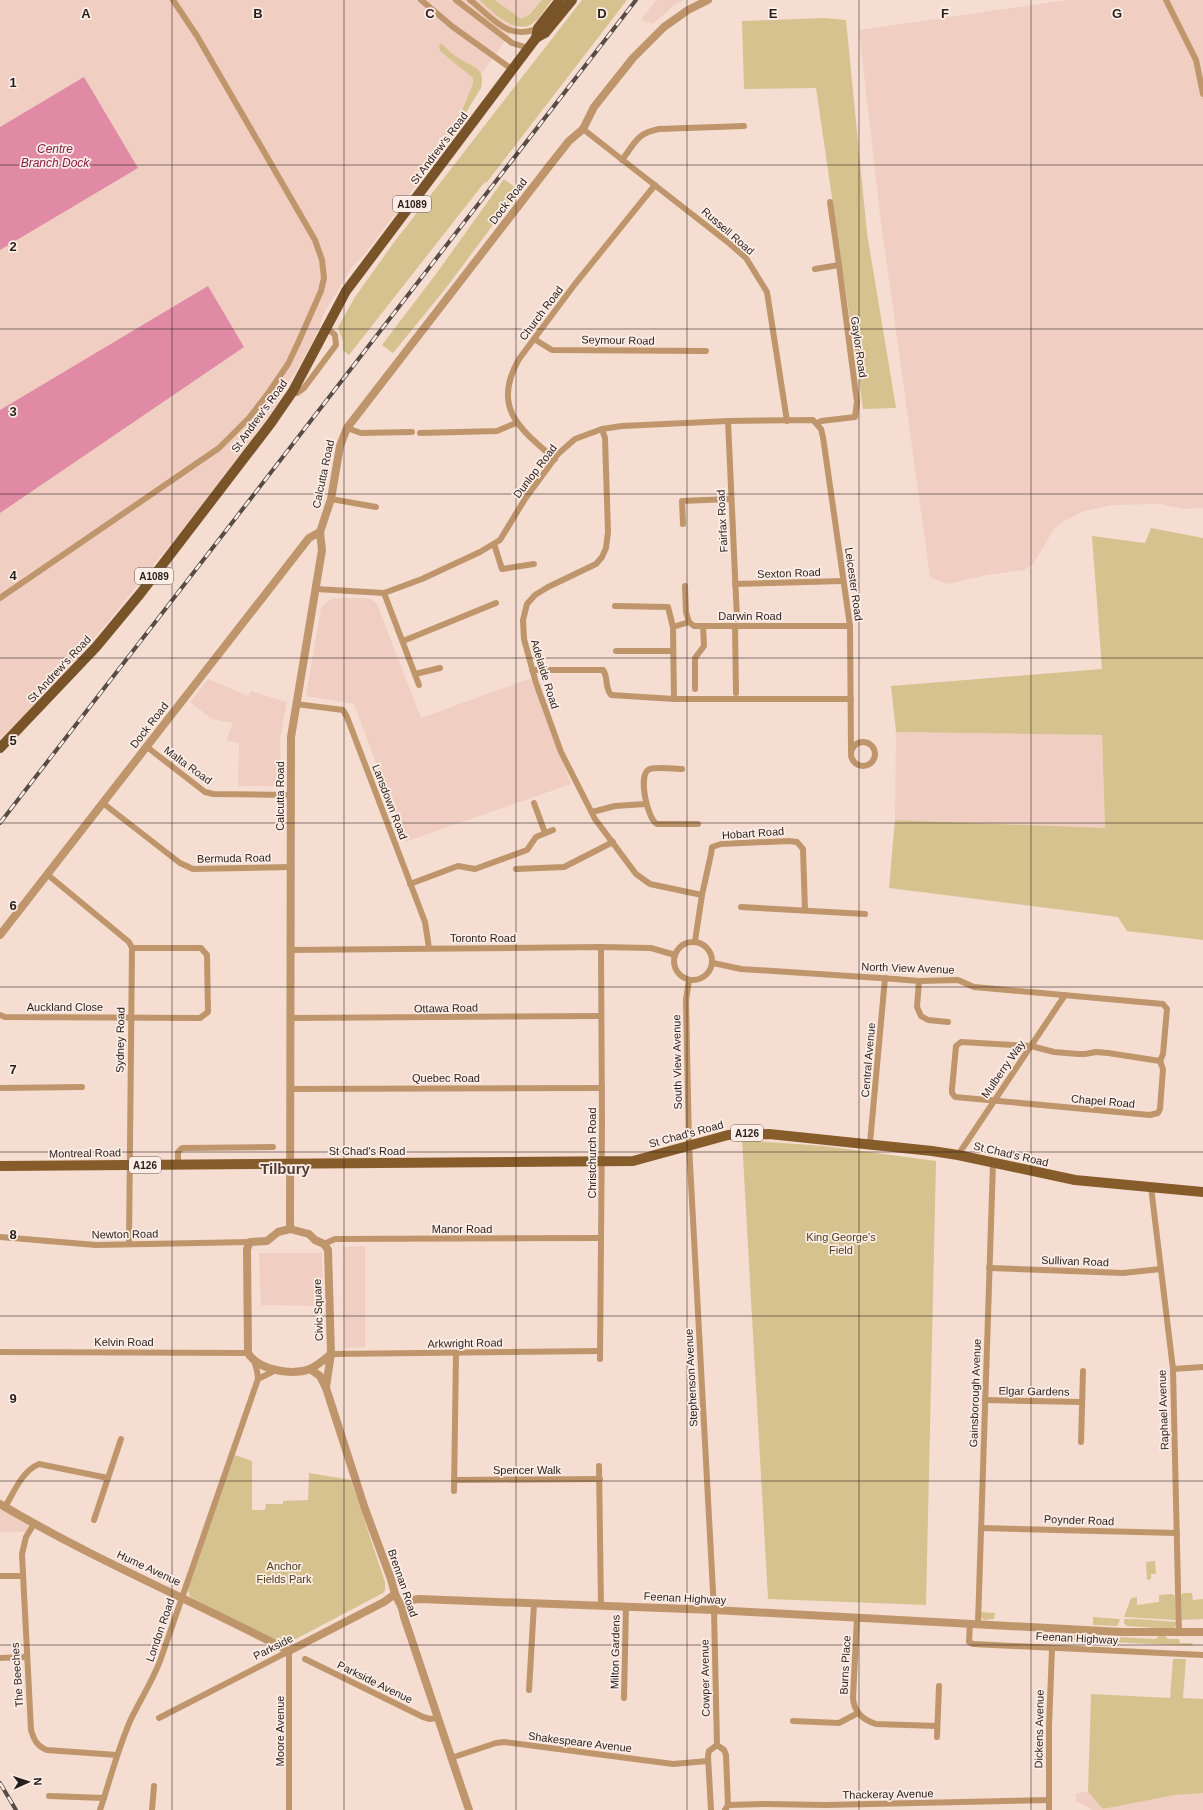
<svg xmlns="http://www.w3.org/2000/svg" width="1203" height="1810" viewBox="0 0 1203 1810" font-family="Helvetica,sans-serif">
  <style>
    .built { fill: #f0cfc2 }
    .green { fill: #d6c28f }
    .water { fill: #e08aa5 }
    .lines { fill: none; stroke-linecap: round; stroke-linejoin: round }
    .minor { stroke: #bf966c; stroke-width: 6 }
    .tertiary { stroke: #bf966c; stroke-width: 8 }
    .primary { stroke: #875c2b; stroke-width: 10 }
    .trunk { stroke: #7a5429; stroke-width: 10 }
    .rail-casing { stroke: #574b45; stroke-width: 4 }
    .rail { stroke: #fcede6; stroke-width: 2.5; stroke-dasharray: 8; stroke-linecap: butt }
    .grid { fill: none; stroke: #281f1b; stroke-width: 1; stroke-opacity: 0.55 }
    .labels { text-anchor: middle; dominant-baseline: central; stroke-width: 3.5; stroke-linejoin: round; paint-order: stroke }
    .shield { fill: #fcede6; stroke: #685d58; stroke-width: 1 }
    .shield-label { font-size: 10px; font-weight: bold; fill: #281f1b }
    .street-label { font-size: 11px; fill: #281f1b; stroke: #fcede6 }
    .park-label { font-size: 11px; fill: #4b3e1a; stroke: #fcede6 }
    .water-label { font-size: 12px; font-style: italic; fill: #821e48; stroke: #fcede6 }
    .district-label { font-size: 15px; font-weight: bold; fill: #513d35; stroke: #fcede6 }
    .grid-label { font-size: 13px; text-anchor: middle; font-weight: bold; fill: #281f1b; stroke: #fcede6; stroke-width: 3.5; stroke-linejoin: round; paint-order: stroke }
  </style>
  <rect width="100%" height="100%" fill="#f6ddd2"/>
  <g class="built">
    <path d="M0 0H542L530 14 521 19 474 84 451 137 374 242 358 262 352 267 323 315 319 330 302 361 270 414 193 516 108 622 26 714 0 740Z"/>
    <path d="M656 0H684L674 5 653 24 641 20Z"/>
    <path d="M1067 0H1203V508L1184 509 1160 504 1111 505 1082 512 1061 523 1054 529 1033 564 1024 570 987 575 947 584 930 577 880 215 859 30Z"/>
    <path d="M332 598H369L377 604 421 718 531 678 571 784 405 842 354 704 306 696 321 608Z"/>
    <path d="M208 679 248 696 251 691 287 702 280 738 281 786H238L239 743 226 741 233 723 212 719 190 702Z"/>
    <path d="M896 732 1102 735 1105 828 895 820Z"/>
    <path d="M365 1246V1347L344 1348 343 1247Z"/>
    <path d="M259 1253H322L323 1306 261 1305Z"/>
    <path d="M0 1504 34 1524 28 1532H0Z"/>
    <path d="M1088 1792 1103 1809 1175 1795 1203 1793V1810H1091L1090 1808 1076 1801V1793Z"/>
  </g>
  <g class="green">
    <path d="M480 0H495L521 19 530 14 542 0H552C546 7 540 19 532 24 516 35 490 11 480 0Z"/>
    <path d="M582 0H627L487 182 484 183 349 355 343 350V342L338 327 355 297 395 241Z"/>
    <path d="M825 18 846 20 867 233 896 408 863 409 816 88 744 89 742 21Z"/>
    <path d="M441 43C447 49 453 55 460 59 473 67 486 68 481 88L451 137 473 84V78L440 51 439 46Z"/>
    <path d="M504 179 519 190 446 288 393 353 382 345 436 274Z"/>
    <path d="M1151 528 1203 538V940L1127 931 1118 917 889 888 895 820 1105 828 1102 735 896 732 891 686 1102 669 1092 536 1145 543Z"/>
    <path d="M742 1140 824 1146 936 1161 926 1605 768 1599Z"/>
    <path d="M235 1455 252 1461V1510H265L266 1504H283V1501L308 1500 309 1473 351 1480 385 1582V1590L383 1593 292 1641 279 1642 190 1597 188 1591 189 1584Z"/>
    <path d="M1155 1561 1156 1574H1151V1579L1147 1580 1146 1562Z"/>
    <path d="M1183 1593H1192L1193 1600 1203 1599V1619L1182 1620 1181 1596Z"/>
    <path d="M1172 1594 1175 1596 1176 1620 1124 1617 1131 1598 1137 1597V1605L1159 1602V1595Z"/>
    <path d="M981 1612 995 1613 994 1619 984 1620 981 1617Z"/>
    <path d="M1093 1617 1119 1619 1120 1620 1117 1626 1093 1625Z"/>
    <path d="M1137 1619 1177 1622 1176 1626 1173 1629 1127 1626 1124 1623V1619Z"/>
    <path d="M1060 1634 1155 1639 1159 1636H1165L1168 1639H1179L1180 1643H1192L1193 1646 1067 1640 1059 1638Z"/>
    <path d="M1173 1659H1186L1183 1698 1203 1699V1793L1175 1795 1103 1809 1088 1792 1091 1694 1170 1698Z"/>
  </g>
  <g class="water">
    <path d="M84 77 138 168 0 250V127Z"/>
    <path d="M208 286 244 347 0 513V410Z"/>
  </g>
  <g class="lines">
    <g class="minor">
      <path d="M421 0 453 27 513 70"/>
      <path d="M456 0 512 43 528 48"/>
      <path d="M470 0C492 17 508 42 538 28"/>
      <path d="M1166 0 1196 60 1203 94"/>
      <path d="M583 129 730 244 746 258 767 292 787 421"/>
      <path d="M622 160C635 143 637 133 659 129L744 126"/>
      <path d="M830 202 839 265"/>
      <path d="M815 269 839 265 857 402 855 417 821 421 818 423"/>
      <path d="M534 339 552 350 706 351"/>
      <path d="M293 391 297 393 304 388 336 345 335 335 327 328"/>
      <path d="M728 421 737 619"/>
      <path d="M347 428 361 433 412 432"/>
      <path d="M602 429 605 438 608 532 606 548 602 557 596 564 548 587 535 595 527 604 523 620 524 639 536 683 561 752 595 819 636 874 650 884 702 895"/>
      <path d="M420 433 497 431 516 423"/>
      <path d="M555 459C520 429 491 408 519 359L575 284 655 185"/>
      <path d="M331 499 376 507"/>
      <path d="M683 524 682 501 730 499"/>
      <path d="M494 544 502 569 534 564"/>
      <path d="M735 584 843 581"/>
      <path d="M685 586 686 612 689 622 694 626H850"/>
      <path d="M316 589 384 593 422 579 480 552 500 540 525 499 558 454 575 439 602 429 622 426 728 421 813 420 821 429 823 437 850 626 851 750"/>
      <path d="M384 593 419 685"/>
      <path d="M0 598 219 448 249 418 269 392 288 364 298 343 321 291 324 278 322 260 315 240 197 36 173 0"/>
      <path d="M615 606 668 607 673 627"/>
      <path d="M735 626 736 693"/>
      <path d="M403 641 496 603"/>
      <path d="M616 651H673"/>
      <path d="M532 670H603C609 679 604 686 611 695L674 699H851"/>
      <path d="M415 674 440 668"/>
      <path d="M695 689V658L704 646 703 626"/>
      <path d="M674 699 673 627 689 622"/>
      <path d="M296 704 343 710 347 717 425 922 429 948"/>
      <circle cx="863" cy="754" r="12"/>
      <path d="M147 747 205 792 213 794 291 795"/>
      <path d="M682 769C674 769 654 766 648 770 638 778 648 820 657 824H698"/>
      <path d="M534 803 545 833"/>
      <path d="M104 804 180 863 193 869 291 867"/>
      <path d="M592 812 615 806 645 804"/>
      <path d="M516 869 564 867 613 842"/>
      <path d="M48 875 129 942 132 948 129 1244"/>
      <path d="M410 884 458 866 475 869 527 850 536 837 553 830"/>
      <path d="M741 907 865 914"/>
      <path d="M695 941 702 895 711 854 712 847 721 844 789 841 797 842 803 849 805 910"/>
      <circle cx="693" cy="961" r="19"/>
      <path d="M290 950 601 947 651 948 675 955"/>
      <path d="M713 963 741 969 895 979 919 981 958 980 974 987 1163 1004 1167 1009 1163 1054 1160 1061"/>
      <path d="M689 980 686 1000 689 1145 714 1610 717 1745"/>
      <path d="M919 981 917 1007 921 1016 928 1020 948 1022"/>
      <path d="M0 1015 5 1017 200 1018 208 1012 207 955 201 948H132"/>
      <path d="M290 1018 601 1016"/>
      <path d="M961 1042 1031 1046 1054 1052 1078 1054H1085L1096 1052 1108 1053 1160 1061 1163 1069 1160 1109 1158 1113 1150 1115 955 1097 952 1093V1089L956 1046Z"/>
      <path d="M0 1088 82 1087"/>
      <path d="M290 1089 602 1088"/>
      <path d="M870 1143 885 978"/>
      <path d="M958 1155 1065 995"/>
      <path d="M178 1164V1152L182 1148 273 1147"/>
      <path d="M1151 1187 1173 1369 1179 1633"/>
      <path d="M0 1237 96 1245 250 1242"/>
      <path d="M324 1244 335 1239 601 1238"/>
      <path d="M989 1268 1123 1273 1161 1269"/>
      <path d="M0 1352 248 1353"/>
      <path d="M331 1354 600 1351"/>
      <path d="M600 1359 602 1123 601 947"/>
      <path d="M254 1360 257 1371 258 1379"/>
      <path d="M1173 1369 1203 1367"/>
      <path d="M985 1400 1082 1402"/>
      <path d="M1081 1442 1083 1371"/>
      <path d="M599 1466 601 1606"/>
      <path d="M454 1480 600 1479"/>
      <path d="M454 1491 456 1353"/>
      <path d="M5 1507C14 1492 22 1471 39 1464L108 1478"/>
      <path d="M94 1520 121 1439"/>
      <path d="M34 1524 26 1537 22 1554 31 1730C34 1740 37 1746 47 1750L117 1755"/>
      <path d="M981 1528 1177 1533"/>
      <path d="M0 1576H22"/>
      <path d="M857 1617 853 1698C854 1712 863 1720 876 1724L937 1726"/>
      <path d="M970 1623 969 1642 973 1644 1203 1655"/>
      <path d="M978 1623 993 1163"/>
      <path d="M0 1658 26 1657"/>
      <path d="M305 1659 423 1717 430 1719 437 1718"/>
      <path d="M529 1690 534 1604"/>
      <path d="M624 1698 626 1607"/>
      <path d="M159 1718 289 1651V1810"/>
      <path d="M793 1721 839 1723 858 1713"/>
      <path d="M937 1737 939 1686"/>
      <path d="M717 1745 724 1750 726 1755 728 1805 725 1810"/>
      <path d="M451 1758 496 1743 504 1742 673 1764 708 1761"/>
      <path d="M49 1796 104 1798"/>
      <path d="M728 1805 765 1804 826 1805 1049 1800"/>
      <path d="M100 1810C110 1780 118 1748 131 1719 140 1700 152 1682 160 1661L258 1379 274 1371"/>
      <path d="M152 1810 154 1786"/>
      <path d="M711 1810 708 1756 709 1751 717 1745"/>
      <path d="M1049 1810V1726L1052 1648"/>
    </g>
    <g class="tertiary">
      <path d="M0 935 309 538 320 532"/>
      <path d="M290 1229 291 737 322 550 320 532 331 499 340 446 347 428 550 165 569 141 583 129 594 107 633 58 664 27 688 10 708 0"/>
      <path d="M310 1369 320 1376 326 1388 365 1509 391 1579 395 1594 402 1608 404 1617 469 1810"/>
      <path d="M326 1387 331 1354 328 1250 324 1244 315 1240 309 1234 290 1229 278 1232 267 1241 250 1242 247 1249 248 1353C258 1370 292 1376 310 1369 318 1365 324 1360 331 1354"/>
      <path d="M0 1504C93 1559 193 1601 289 1651L384 1602 395 1594"/>
      <path d="M402 1608 412 1600 419 1599 714 1610 1122 1632H1203"/>
    </g>
    <path class="primary" d="M0 1166 633 1161 728 1135 769 1134 932 1151 958 1155 1075 1180 1203 1192"/>
    <g class="trunk">
      <path d="M536 38 538 28 560 0"/>
      <path d="M0 748 96 647 140 594 271 423 293 391 346 291 536 38 545 33 572 0"/>
    </g>
    <g class="rail-casing">
      <g id="rail">
        <path d="M0 823 636 0"/>
        <path d="M0 1783 16 1810"/>
      </g>
    </g>
    <use href="#rail" class="rail"/>
  </g>
  <path class="grid" d="M172 0V1810M344 0V1810M516 0V1810M687 0V1810M859 0V1810M1031 0V1810M0 165H1203M0 329H1203M0 494H1203M0 658H1203M0 823H1203M0 987H1203M0 1152H1203M0 1316H1203M0 1481H1203M0 1645H1203"/>
  <g class="labels">
    <g class="shield">
      <rect x="393" y="196" width="38" height="16" rx="3"/>
      <rect x="135" y="568" width="38" height="16" rx="3"/>
      <rect x="731" y="1125" width="32" height="16" rx="3"/>
      <rect x="129" y="1157" width="32" height="16" rx="3"/>
    </g>
    <g class="shield-label">
      <text x="412" y="204">A1089</text>
      <text x="154" y="576">A1089</text>
      <text x="747" y="1133">A126</text>
      <text x="145" y="1165">A126</text>
    </g>
    <g class="street-label">
      <text transform="translate(439 148) rotate(-53)">St Andrew's Road</text>
      <text transform="translate(508 201) rotate(-53)">Dock Road</text>
      <text transform="translate(728 231) rotate(41)">Russell Road</text>
      <text transform="translate(541 313) rotate(-53)">Church Road</text>
      <text transform="translate(618 340) rotate(1)">Seymour Road</text>
      <text transform="translate(859 347) rotate(82)">Gaylor Road</text>
      <text transform="translate(259 416) rotate(-54)">St Andrew's Road</text>
      <text transform="translate(535 471) rotate(-53)">Dunlop Road</text>
      <text transform="translate(323 474) rotate(-78)">Calcutta Road</text>
      <text transform="translate(722 521) rotate(-93)">Fairfax Road</text>
      <text transform="translate(789 573) rotate(-2)">Sexton Road</text>
      <text transform="translate(854 584) rotate(82)">Leicester Road</text>
      <text x="750" y="616">Darwin Road</text>
      <text transform="translate(59 669) rotate(-47)">St Andrew's Road</text>
      <text transform="translate(545 674) rotate(73)">Adelaide Road</text>
      <text transform="translate(149 725) rotate(-52)">Dock Road</text>
      <text transform="translate(188 765) rotate(36)">Malta Road</text>
      <text transform="translate(280 796) rotate(-90)">Calcutta Road</text>
      <text transform="translate(390 802) rotate(69)">Lansdown Road</text>
      <text transform="translate(753 833) rotate(-4)">Hobart Road</text>
      <text transform="translate(234 858) rotate(-1)">Bermuda Road</text>
      <text x="483" y="938">Toronto Road</text>
      <text transform="translate(908 968) rotate(2)">North View Avenue</text>
      <text x="65" y="1007">Auckland Close</text>
      <text transform="translate(446 1008) rotate(-1)">Ottawa Road</text>
      <text transform="translate(120 1040) rotate(-89)">Sydney Road</text>
      <text transform="translate(868 1060) rotate(-85)">Central Avenue</text>
      <text transform="translate(677 1062) rotate(-91)">South View Avenue</text>
      <text transform="translate(1003 1069) rotate(-55)">Mulberry Way</text>
      <text x="446" y="1078">Quebec Road</text>
      <text transform="translate(1103 1101) rotate(5)">Chapel Road</text>
      <text transform="translate(686 1134) rotate(-15)">St Chad's Road</text>
      <text x="367" y="1151">St Chad's Road</text>
      <text transform="translate(85 1153) rotate(-1)">Montreal Road</text>
      <text transform="translate(592 1153) rotate(-90)">Christchurch Road</text>
      <text transform="translate(1011 1154) rotate(13)">St Chad's Road</text>
      <text x="462" y="1229">Manor Road</text>
      <text transform="translate(125 1234) rotate(-1)">Newton Road</text>
      <text transform="translate(1075 1261) rotate(2)">Sullivan Road</text>
      <text transform="translate(318 1310) rotate(-92)">Civic Square</text>
      <text x="124" y="1342">Kelvin Road</text>
      <text transform="translate(465 1343) rotate(-1)">Arkwright Road</text>
      <text transform="translate(691 1378) rotate(-93)">Stephenson Avenue</text>
      <text transform="translate(1034 1391) rotate(1)">Elgar Gardens</text>
      <text transform="translate(975 1393) rotate(-88)">Gainsborough Avenue</text>
      <text transform="translate(1163 1410) rotate(-92)">Raphael Avenue</text>
      <text x="527" y="1470">Spencer Walk</text>
      <text transform="translate(1079 1520) rotate(2)">Poynder Road</text>
      <text transform="translate(149 1568) rotate(25)">Hume Avenue</text>
      <text transform="translate(403 1583) rotate(71)">Brennan Road</text>
      <text transform="translate(685 1598) rotate(3)">Feenan Highway</text>
      <text transform="translate(160 1630) rotate(-71)">London Road</text>
      <text transform="translate(1077 1638) rotate(3)">Feenan Highway</text>
      <text transform="translate(273 1647) rotate(-27)">Parkside</text>
      <text transform="translate(615 1652) rotate(-89)">Milton Gardens</text>
      <text transform="translate(845 1665) rotate(-87)">Burns Place</text>
      <text transform="translate(17 1675) rotate(-94)">The Beeches</text>
      <text transform="translate(705 1678) rotate(-91)">Cowper Avenue</text>
      <text transform="translate(375 1682) rotate(26)">Parkside Avenue</text>
      <text transform="translate(1039 1729) rotate(-89)">Dickens Avenue</text>
      <text transform="translate(280 1731) rotate(-90)">Moore Avenue</text>
      <text transform="translate(580 1742) rotate(7)">Shakespeare Avenue</text>
      <text transform="translate(888 1794) rotate(-1)">Thackeray Avenue</text>
    </g>
    <g class="park-label">
      <text x="841" y="1237">King George's<tspan x="841" dy="13">Field</tspan></text>
      <text x="284" y="1566">Anchor<tspan x="284" dy="13">Fields Park</tspan></text>
    </g>
    <g class="water-label">
      <text x="55" y="149">Centre<tspan x="55" dy="14">Branch Dock</tspan></text>
    </g>
    <g class="district-label">
      <text x="285" y="1168">Tilbury</text>
    </g>
  </g>
  <g class="grid-label">
    <text x="86" y="18">A</text>
    <text x="258" y="18">B</text>
    <text x="430" y="18">C</text>
    <text x="602" y="18">D</text>
    <text x="773" y="18">E</text>
    <text x="945" y="18">F</text>
    <text x="1117" y="18">G</text>
    <text x="13" y="87">1</text>
    <text x="13" y="251">2</text>
    <text x="13" y="416">3</text>
    <text x="13" y="580">4</text>
    <text x="13" y="745">5</text>
    <text x="13" y="910">6</text>
    <text x="13" y="1074">7</text>
    <text x="13" y="1239">8</text>
    <text x="13" y="1403">9</text>
  </g>
  <g transform="translate(28 1782) rotate(87)" stroke="#fcede6" stroke-width="3" paint-order="stroke">
  <path d="M0-3L7 15L0 10L-7 15Z" fill="#281f1b"/>
  <text y="-6" font-size="11" font-weight="bold" text-anchor="middle" fill="#281f1b">N</text>
  </g>
</svg>
